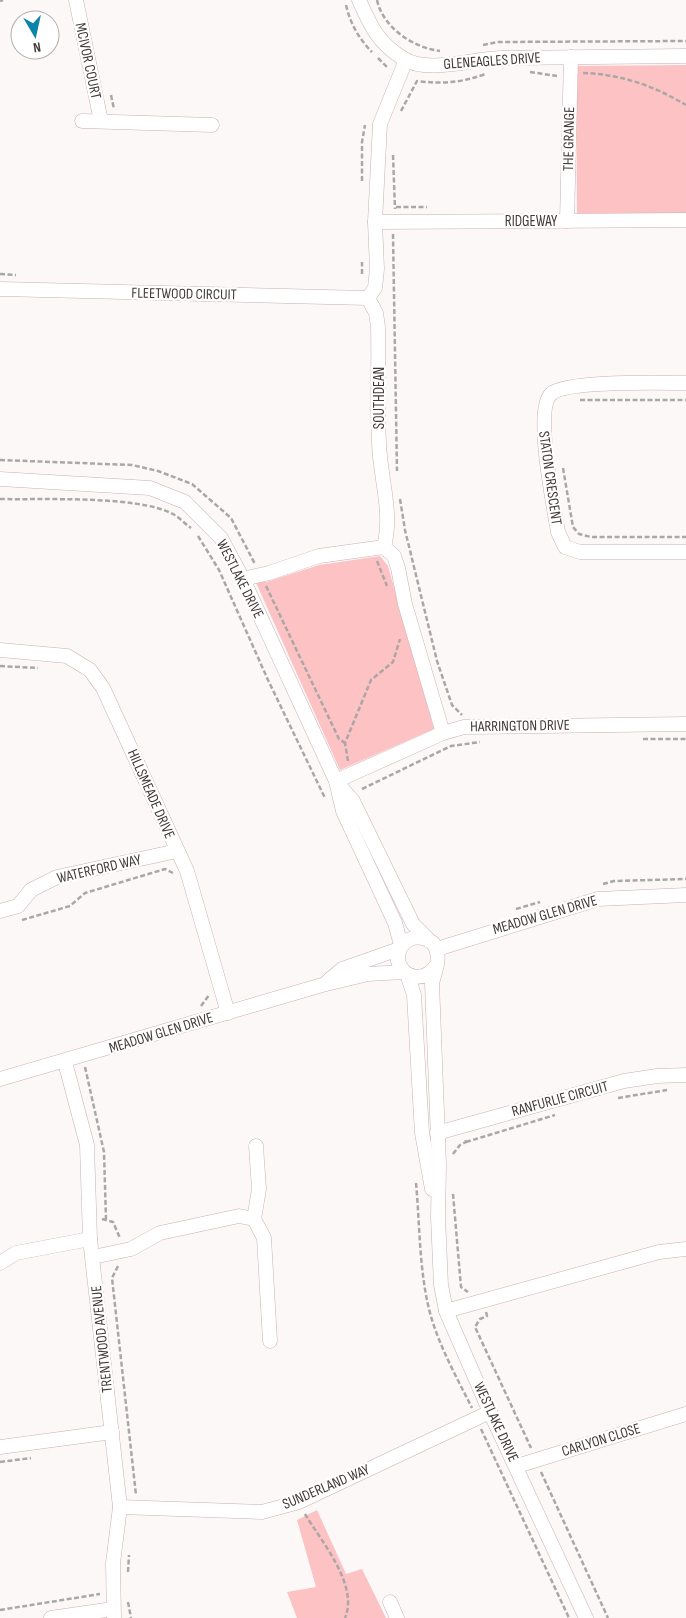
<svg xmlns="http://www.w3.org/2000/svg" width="686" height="1618" viewBox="0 0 686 1618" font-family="'Sofia Sans Condensed',sans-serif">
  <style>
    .green { fill: #fdc2c3 }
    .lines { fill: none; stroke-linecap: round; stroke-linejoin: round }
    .street-casing { stroke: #cab1b1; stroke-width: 15 }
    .path { stroke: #ada6a6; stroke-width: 2.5; stroke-dasharray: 5 2.5; stroke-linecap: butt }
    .street { stroke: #fff; stroke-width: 14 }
    .labels { text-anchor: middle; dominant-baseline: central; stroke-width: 4.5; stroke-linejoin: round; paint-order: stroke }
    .street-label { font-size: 15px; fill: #423838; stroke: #fff }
  </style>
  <rect width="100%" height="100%" fill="#fdf8f8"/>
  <g class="green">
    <path d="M686 65V213L577 214 576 66Z"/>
    <path d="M380 556 388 566 434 729 340 770 253 576 266 582 319 565Z"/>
    <path d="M317 1510 346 1574 362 1569 386 1618H297L287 1592 316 1587 297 1520Z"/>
  </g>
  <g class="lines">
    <g class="street-casing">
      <g id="street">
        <path d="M76 0 101 121"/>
        <path d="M359 0C371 27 378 43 404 59 428 74 477 58 502 58 564 57 625 57 686 56"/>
        <path d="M406 60 380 124 375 222 377 269 375 288 368 298 376 313 378 327C379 365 377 405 379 443 380 478 393 512 384 547L394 556 398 568 405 604 443 733"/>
        <path d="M82 121 212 125"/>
        <path d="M567 221 571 57"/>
        <path d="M375 222 686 220"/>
        <path d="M0 289 368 298"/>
        <path d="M686 383C661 383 566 380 551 394 534 410 554 507 558 532L565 547 580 552H686"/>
        <path d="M0 479 150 488 185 502 221 538 243 579 336 781 343 811 395 923 401 945"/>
        <path d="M243 579 269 573 319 556 384 547"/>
        <path d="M0 650 67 656 90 670 103 688 187 871 228 1013"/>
        <path d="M336 781 443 733 464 727 686 724"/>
        <path d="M338 784 353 801 413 924 427 938"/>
        <path d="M0 911 18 906 31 890 57 877 177 851"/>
        <path d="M437 949 598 899 686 895"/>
        <path d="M436 966C425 982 404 980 398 961 397 940 416 931 433 943 442 956 436 968 432 983L439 1165 438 1217 441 1285 446 1311 490 1412 586 1618"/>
        <path d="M407 974 414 995 422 1133 432 1189"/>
        <path d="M327 982 342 969 399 949"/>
        <path d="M65 1062 87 1145 90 1239 120 1507 113 1563 114 1618"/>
        <path d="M0 1079 322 985 368 974 404 972"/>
        <path d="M437 1133 624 1081 657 1076 686 1075"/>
        <path d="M254 1219 259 1189 256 1146"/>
        <path d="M93 1257 131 1249 160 1233 239 1216 254 1219 264 1238 270 1341"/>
        <path d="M0 1263 16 1253 90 1239"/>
        <path d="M446 1311 659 1252 686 1249"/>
        <path d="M0 1447 112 1432"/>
        <path d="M517 1466 686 1414"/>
        <path d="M120 1507 262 1512 299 1502 490 1412"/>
        <path d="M390 1602 397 1618"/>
        <path d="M51 1618 113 1609"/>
      </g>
    </g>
    <g class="path">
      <path d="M377 0C383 28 414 48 440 51"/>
      <path d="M0 1 3 0"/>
      <path d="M346 5C350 23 359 39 372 52"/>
      <path d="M483 45 498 42 686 41"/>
      <path d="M378 58 388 68"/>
      <path d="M530 72 557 76"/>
      <path d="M583 73C621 74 654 86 686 105"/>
      <path d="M111 95 114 109"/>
      <path d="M401 111 417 81C442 84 461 83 485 74"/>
      <path d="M393 155 395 209"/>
      <path d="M362 181V142L365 125"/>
      <path d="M396 207H427"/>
      <path d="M393 234 397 471"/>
      <path d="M0 274 16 275"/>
      <path d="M362 274V262"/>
      <path d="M580 400H686"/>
      <path d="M0 460 132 465 158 471 192 484 231 518 255 564"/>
      <path d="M563 468 573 527 579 534 591 537H686"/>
      <path d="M0 499C42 500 137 495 173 514 179 517 185 524 191 528"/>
      <path d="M400 499 405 530 437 661 452 705 462 715"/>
      <path d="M198 536 219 570 268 680 325 798"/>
      <path d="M377 561 387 586"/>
      <path d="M266 586 339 739 345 743"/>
      <path d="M0 666 38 668"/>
      <path d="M643 739H686"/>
      <path d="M348 761 345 743 371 680 393 662 400 639"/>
      <path d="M362 789 451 746 480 742"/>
      <path d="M603 884 614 881 686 879"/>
      <path d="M516 909 540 902"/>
      <path d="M22 920 70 906 85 893 165 869 173 873"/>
      <path d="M201 1006 209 995"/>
      <path d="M85 1067 104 1152 106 1219"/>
      <path d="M618 1098 667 1090"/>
      <path d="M466 1142 555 1115"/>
      <path d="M453 1154 460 1145 466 1142 465 1138"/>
      <path d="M416 1183C420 1226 419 1271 430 1313 439 1346 457 1378 472 1408"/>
      <path d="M453 1194 461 1287 468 1292"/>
      <path d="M102 1219 113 1222 120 1238"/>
      <path d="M118 1266 112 1278 136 1495"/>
      <path d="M486 1312 487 1316 480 1319 475 1327 531 1448"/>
      <path d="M481 1429 569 1618"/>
      <path d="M0 1462 31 1458"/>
      <path d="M541 1472 608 1618"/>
      <path d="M305 1514C321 1541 359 1585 345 1618"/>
      <path d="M128 1572 129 1555"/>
      <path d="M128 1602 131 1618"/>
      <path d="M0 1610 100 1594"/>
    </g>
    <use href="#street" class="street"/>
  </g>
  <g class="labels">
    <g class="street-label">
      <text transform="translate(88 61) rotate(78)">MCIVOR COURT</text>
      <text transform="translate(492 61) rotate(-4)">GLENEAGLES DRIVE</text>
      <text transform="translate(569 139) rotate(-89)">THE GRANGE</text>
      <text x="531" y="221">RIDGEWAY</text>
      <text transform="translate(184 294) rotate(1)">FLEETWOOD CIRCUIT</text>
      <text transform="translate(379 398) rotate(-90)">SOUTHDEAN</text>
      <text transform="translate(550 478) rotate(82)">STATON CRESCENT</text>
      <text transform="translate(240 579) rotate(63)">WESTLAKE DRIVE</text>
      <text transform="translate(520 726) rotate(-1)">HARRINGTON DRIVE</text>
      <text transform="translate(151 794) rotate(66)">HILLSMEADE DRIVE</text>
      <text transform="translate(99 869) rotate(-13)">WATERFORD WAY</text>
      <text transform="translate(545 915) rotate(-16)">MEADOW GLEN DRIVE</text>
      <text transform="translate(161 1033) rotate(-17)">MEADOW GLEN DRIVE</text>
      <text transform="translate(560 1099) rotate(-15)">RANFURLIE CIRCUIT</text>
      <text transform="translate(102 1339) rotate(-96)">TRENTWOOD AVENUE</text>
      <text transform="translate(496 1422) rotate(65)">WESTLAKE DRIVE</text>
      <text transform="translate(601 1440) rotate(-17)">CARLYON CLOSE</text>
      <text transform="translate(326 1487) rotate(-23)">SUNDERLAND WAY</text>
    </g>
  </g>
  <g transform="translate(35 35) rotate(171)"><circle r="24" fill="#ffffff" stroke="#b3afaf"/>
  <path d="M0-4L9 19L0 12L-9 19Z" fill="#0c83a8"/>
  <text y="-8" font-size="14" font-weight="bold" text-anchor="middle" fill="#423838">N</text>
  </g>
</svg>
